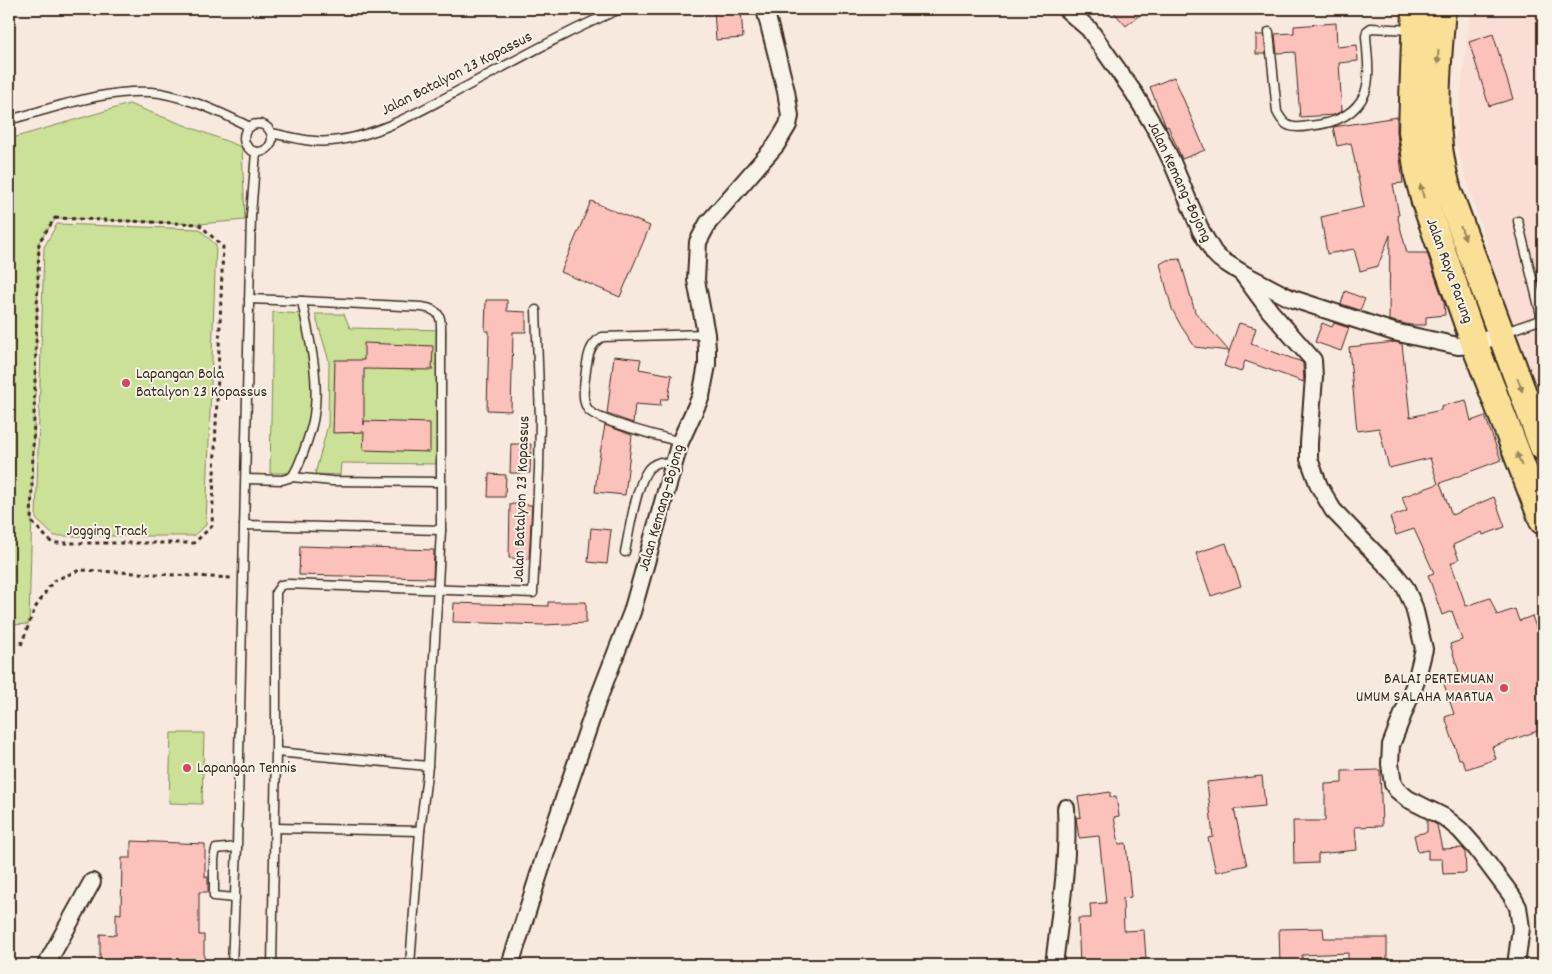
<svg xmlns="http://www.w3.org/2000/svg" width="1552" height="974" viewBox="0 0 1552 974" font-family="Dekko,sans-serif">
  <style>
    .built { fill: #faddd4 }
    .green { fill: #cae197; stroke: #82865a }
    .building { fill: #fdc1bc; stroke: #3b2a1e }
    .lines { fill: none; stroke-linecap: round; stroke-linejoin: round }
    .service-casing { stroke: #3b2a1e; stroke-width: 11 }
    .minor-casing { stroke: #3b2a1e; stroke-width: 20 }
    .trunk-casing { stroke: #3b2a1e; stroke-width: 30 }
    .path { stroke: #3b2a1e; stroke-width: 3; stroke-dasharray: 4 4; stroke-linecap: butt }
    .service { stroke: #f7f3e8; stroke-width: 8 }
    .minor { stroke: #f7f3e8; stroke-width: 16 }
    .trunk { stroke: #f9e096; stroke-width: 26 }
    .oneway { fill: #9a855a }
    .poi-dot { fill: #d1495b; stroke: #f7f3e8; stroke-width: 2 }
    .labels { text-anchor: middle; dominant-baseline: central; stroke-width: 4; stroke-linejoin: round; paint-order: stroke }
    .street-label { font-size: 16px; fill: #3b2a1e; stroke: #f7f3e8 }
    .poi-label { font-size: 16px; fill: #3b2a1e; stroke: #f7f3e8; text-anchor: start }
  </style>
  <rect width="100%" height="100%" fill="#f8e9df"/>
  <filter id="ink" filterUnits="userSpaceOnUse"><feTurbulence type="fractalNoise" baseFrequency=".02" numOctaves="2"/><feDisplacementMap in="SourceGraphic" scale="10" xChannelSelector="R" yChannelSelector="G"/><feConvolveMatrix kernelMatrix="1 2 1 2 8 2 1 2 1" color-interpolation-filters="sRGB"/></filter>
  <g filter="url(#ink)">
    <path class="built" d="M1471 9H1543V427L1455 142Z"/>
    <g class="green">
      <path d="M129 104 242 147 245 220 199 224 56 218 39 242 29 624 9 625V139Z"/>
      <path d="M57 224 199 229 216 245 206 525 193 536H54L36 519 44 247Z"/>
      <path d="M273 312 302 314 316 367V431L299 473H270Z"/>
      <path d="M315 314H344L350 328 446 330 443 464 341 463 340 475 315 474 328 425 329 361Z"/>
      <path d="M171 733H204L202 804 169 803Z"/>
    </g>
    <g class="building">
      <path d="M714 9H741L743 38 716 40Z"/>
      <path d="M1111 9H1147L1126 26Z"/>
      <path d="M1336 23 1337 47 1357 45 1358 61 1339 63 1342 111 1334 115 1300 117 1295 52 1277 53 1275 34 1294 33V26Z"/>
      <path d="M1493 34 1513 99 1489 106 1469 42Z"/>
      <path d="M1256 35H1264L1266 54H1256Z"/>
      <path d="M1174 77 1205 150 1182 159 1168 126 1166 127 1150 87Z"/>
      <path d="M1397 117V133L1403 183 1393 184 1399 215H1397L1407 253H1427L1444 302 1445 315 1426 317V325H1410L1389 320 1390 235 1378 266 1360 271 1354 249 1327 254 1321 217 1364 207 1351 143 1337 146 1333 127Z"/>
      <path d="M591 201 650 226 620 297 561 272Z"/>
      <path d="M1180 259 1195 312 1229 351 1195 347 1181 326 1172 309 1160 264 1167 260Z"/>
      <path d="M1345 291 1365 299 1360 310 1341 304Z"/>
      <path d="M486 300H507V311L526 312V332H513L511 411 487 410 489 331H485Z"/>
      <path d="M1239 323 1256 328 1251 344 1302 362 1303 364 1304 382 1245 361 1241 372 1224 366Z"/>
      <path d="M1322 323 1332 327 1334 323 1349 328 1341 351 1315 342Z"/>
      <path d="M1395 342 1402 344 1410 417 1441 410V406L1466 400 1471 421 1485 416 1501 460 1440 483 1452 515 1494 497 1505 527 1483 535 1482 532 1453 545 1459 559 1451 563 1466 606 1490 598 1497 615 1515 609 1519 621 1532 616 1543 647V729L1492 747 1496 759 1466 769 1462 759H1459L1445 717 1454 714 1442 678 1459 672 1450 644 1462 640 1452 611 1442 615 1428 575 1434 573 1414 529 1396 535 1390 517 1407 511 1402 497 1438 484 1430 458 1389 468 1379 428 1357 431 1349 347Z"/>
      <path d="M364 343 433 346 432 370 364 369V425V421L430 423V452L363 450 364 432 333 433 335 360H364Z"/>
      <path d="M614 356 641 359 639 369 672 375 668 399H661L660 406 635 404 633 423 607 414Z"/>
      <path d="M605 425 632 435 625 495 595 492 598 465Z"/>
      <path d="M511 444H531L530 473H510Z"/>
      <path d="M489 474 506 475 505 497H488Z"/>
      <path d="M510 504 532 505 529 559 509 558Z"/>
      <path d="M591 528 611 530 607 564 588 562Z"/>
      <path d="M1226 543 1241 586 1211 596 1196 553Z"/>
      <path d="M300 546 434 550 433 578 299 575Z"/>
      <path d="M548 602H586V623L544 625 453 622 454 603 548 606Z"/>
      <path d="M1380 770 1382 826 1355 827 1357 850 1318 854V863L1294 864 1293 821H1325V784L1342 783V771Z"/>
      <path d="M1262 776 1265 806 1234 809 1247 865 1216 872 1208 838 1213 837 1207 782Z"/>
      <path d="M1110 792V797L1116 796 1119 816 1114 817 1119 844 1126 843 1131 897 1123 898 1124 931 1144 930 1146 959 1118 961V965H1080L1078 918H1091L1090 904 1106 903 1099 836 1079 838 1076 818 1081 817 1078 797Z"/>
      <path d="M1427 819 1437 825 1442 849 1462 848 1465 851 1466 873 1443 874 1442 859H1428V850L1418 852 1414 835 1427 832Z"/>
      <path d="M131 841 205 844V877H208V892H199V935H204V962H166V965H139V961H100V934L116 935V913L121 914 122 858H131Z"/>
      <path d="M1323 928 1324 938H1387V965H1348V953L1302 955V963L1280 964 1279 929Z"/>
    </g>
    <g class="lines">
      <g class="service-casing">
        <g id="service">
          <path d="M1269 32 1277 112C1280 117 1283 124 1290 126 1295 128 1303 127 1309 126 1332 124 1355 116 1365 93 1371 77 1367 53 1366 36L1367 31 1371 28 1412 30"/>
          <path d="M9 120C53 108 114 86 160 93 192 99 220 112 250 127"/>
          <circle cx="258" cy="138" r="14"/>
          <path d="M271 133C291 137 310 143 331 141 379 137 429 106 471 84 520 58 568 31 620 9"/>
          <path d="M1518 221 1542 319"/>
          <path d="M1505 332 1543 319"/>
          <path d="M680 442C664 437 593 421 587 408 581 397 585 381 586 370 588 356 589 345 602 337L706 334"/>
          <path d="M292 477 332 481 441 482V339C441 321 444 310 422 307L302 301"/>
          <path d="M246 479 282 480 292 477C299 467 302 456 306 445 309 435 313 425 314 415 320 377 309 338 302 301L249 299"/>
          <path d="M244 525 441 530"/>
          <path d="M625 552C629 532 636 487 647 471 650 466 654 464 660 462L672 466"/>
          <path d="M276 752 428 766"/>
          <path d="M275 828 420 831"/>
          <path d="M235 898 214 896V859L216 849 237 847"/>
          <path d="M232 965 237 847 251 215 256 152"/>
          <path d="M272 965 276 752V592L281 585 288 584 533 593 539 469 540 417 536 310"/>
          <path d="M410 965 420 831 428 766 441 530V482"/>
        </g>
      </g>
      <g class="minor-casing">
        <g id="minor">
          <path d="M1066 9 1089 29 1134 93 1158 133 1172 162 1201 231 1214 253 1220 259 1242 273 1290 298 1394 332 1458 346 1475 345 1501 333"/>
          <path d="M1242 273 1270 311 1313 360 1314 377 1309 443V459L1319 486 1333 510 1395 574 1405 587 1414 607 1424 649 1416 681 1391 745 1390 764 1393 784 1397 790 1408 799 1444 817 1460 830 1476 848 1512 896 1518 907 1521 928 1516 965"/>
          <path d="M46 965 92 882"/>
          <path d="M510 965 549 843 597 702 632 612 680 442 701 396 707 365V349L706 334 696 280 698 242 708 223 776 145 788 125 790 116 786 91 765 9"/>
          <path d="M1054 965C1060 913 1069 861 1066 808"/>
        </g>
      </g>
      <g class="trunk-casing">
        <g id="trunk">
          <path d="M1416 9 1412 131 1418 175 1425 202 1475 345 1543 521"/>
          <path d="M1442 9C1437 71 1430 130 1448 191L1543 447"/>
        </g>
      </g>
      <g class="path">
        <path d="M55 218 199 224 223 247 212 526 194 543H52L31 521 39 242Z"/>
        <path d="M21 645 35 608 53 581 80 570 231 578"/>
      </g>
      <use href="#service" class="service"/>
      <use href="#minor" class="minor"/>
      <use href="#trunk" class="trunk"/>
    </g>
    <defs><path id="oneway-solid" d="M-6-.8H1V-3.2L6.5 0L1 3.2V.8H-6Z" transform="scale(1.25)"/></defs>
    <g class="oneway">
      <use href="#oneway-solid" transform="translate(1438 57) rotate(94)"/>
      <use href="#oneway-solid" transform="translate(1422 191) rotate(-104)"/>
      <use href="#oneway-solid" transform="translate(1463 233) rotate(69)"/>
      <use href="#oneway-solid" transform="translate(1520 385) rotate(70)"/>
      <use href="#oneway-solid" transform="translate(1519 459) rotate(-111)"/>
    </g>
  </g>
  <g class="poi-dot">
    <circle cx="126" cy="383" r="5"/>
    <circle cx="1504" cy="688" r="5"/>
    <circle cx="187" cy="768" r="5"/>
  </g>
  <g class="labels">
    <g class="street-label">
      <text transform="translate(457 74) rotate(-27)">Jalan Batalyon 23 Kopassus</text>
      <text transform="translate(1179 182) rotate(65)">Jalan Kemang–Bojong</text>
      <text transform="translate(1449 271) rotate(70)">Jalan Raya Parung</text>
      <text transform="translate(522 499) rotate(-88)">Jalan Batalyon 23 Kopassus</text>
      <text transform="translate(662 508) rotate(-74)">Jalan Kemang–Bojong</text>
      <text x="107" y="531">Jogging Track</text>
    </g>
    <g class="poi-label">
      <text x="136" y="374">Lapangan Bola<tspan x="136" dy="18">Batalyon 23 Kopassus</tspan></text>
      <text x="1494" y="679" text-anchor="end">BALAI PERTEMUAN<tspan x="1494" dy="18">UMUM SALAHA MARTUA</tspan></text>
      <text x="197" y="768">Lapangan Tennis</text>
    </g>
  </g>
  <rect width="1552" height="974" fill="none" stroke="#f7f3e8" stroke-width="30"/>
  <rect x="15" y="15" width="1522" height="944" fill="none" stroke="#3b2a1e" stroke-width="2" filter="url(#ink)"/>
</svg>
